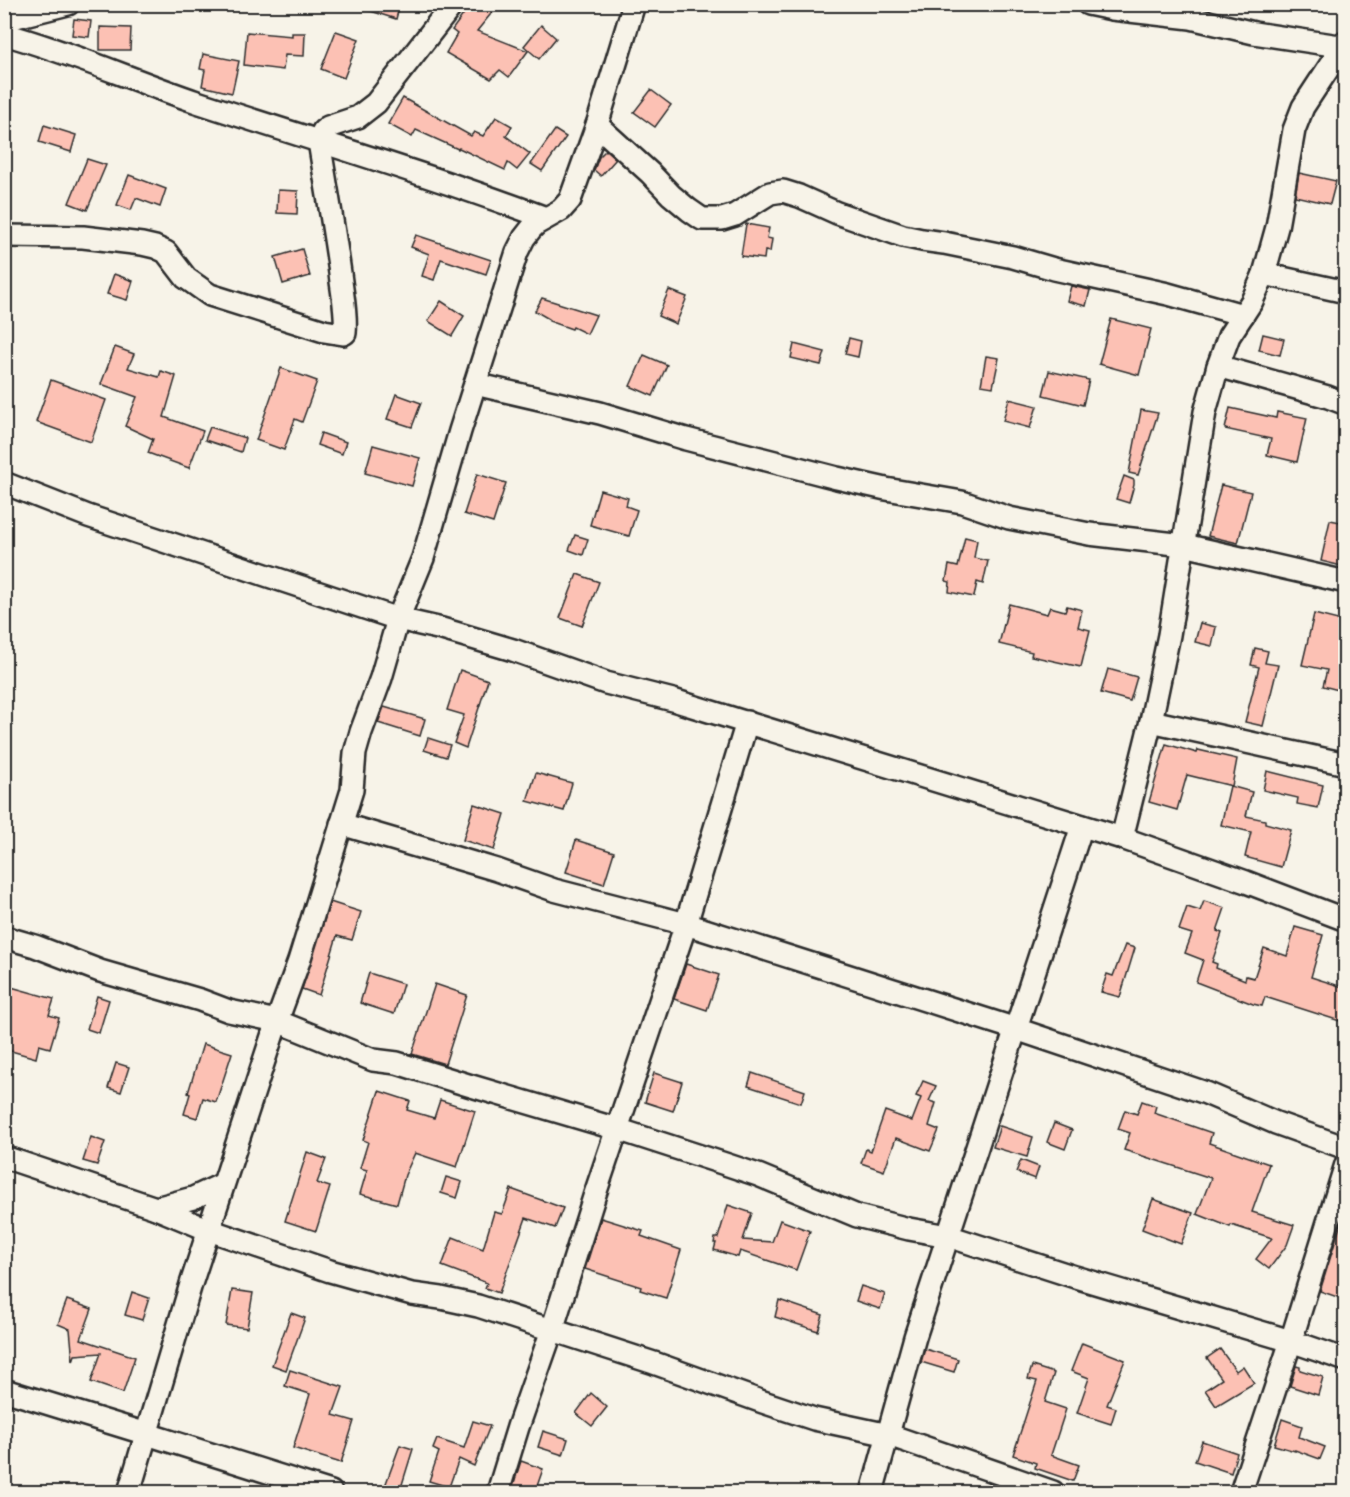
<svg xmlns="http://www.w3.org/2000/svg" width="1350" height="1497" font-family="'Balsamiq Sans',sans-serif">
	<rect width="100%" height="100%" fill="#f7f3e8"/>
	<filter id="ink" filterUnits="userSpaceOnUse"><feTurbulence type="fractalNoise" baseFrequency=".0167" numOctaves="2"/><feDisplacementMap in="SourceGraphic" scale="12" xChannelSelector="R" yChannelSelector="G"/><feConvolveMatrix kernelMatrix="1 2 1 2 8 2 1 2 1" color-interpolation-filters="sRGB"/></filter>
	<g filter="url(#ink)">
		<g fill="#fcc1b4" stroke="#2b2b2b" stroke-width="1.5">
			<path d="M 359,4 L 400,4 L 396,19 L 358,7 Z"/>
			<path d="M 471,4 L 499,4 L 477,31 L 528,51 L 509,77 L 500,70 L 491,79 L 446,53 L 457,34 L 452,30 Z"/>
			<path d="M 74,19 L 91,21 L 89,37 L 72,35 Z"/>
			<path d="M 541,25 L 556,38 L 539,59 L 524,46 Z"/>
			<path d="M 100,27 L 131,28 L 130,50 L 100,50 Z"/>
			<path d="M 336,31 L 359,39 L 344,78 L 321,69 Z"/>
			<path d="M 247,32 L 292,36 L 292,33 L 305,33 L 304,56 L 285,55 L 283,70 L 244,65 Z"/>
			<path d="M 203,54 L 239,61 L 232,93 L 202,86 L 205,70 L 200,69 Z"/>
			<path d="M 651,90 L 671,105 L 655,127 L 634,112 Z"/>
			<path d="M 403,98 L 471,136 L 474,132 L 483,136 L 496,117 L 512,126 L 506,136 L 530,154 L 517,170 L 508,163 L 505,170 L 459,148 L 458,149 L 416,130 L 412,137 L 388,124 Z"/>
			<path d="M 44,125 L 76,135 L 71,152 L 39,142 Z"/>
			<path d="M 555,130 L 566,137 L 542,171 L 531,164 Z"/>
			<path d="M 606,150 L 616,159 L 601,176 L 594,170 L 599,157 Z"/>
			<path d="M 87,159 L 106,165 L 87,210 L 69,203 Z"/>
			<path d="M 1299,173 L 1336,181 L 1330,204 L 1295,196 Z"/>
			<path d="M 129,175 L 166,189 L 160,207 L 136,198 L 131,210 L 117,205 Z"/>
			<path d="M 278,190 L 298,191 L 297,214 L 277,213 Z"/>
			<path d="M 746,224 L 769,228 L 767,238 L 772,239 L 770,252 L 765,251 L 764,259 L 741,256 Z"/>
			<path d="M 416,235 L 491,260 L 486,274 L 441,259 L 434,280 L 422,276 L 429,254 L 411,247 Z"/>
			<path d="M 302,249 L 310,276 L 283,284 L 275,257 Z"/>
			<path d="M 114,274 L 133,281 L 127,300 L 107,294 Z"/>
			<path d="M 1071,286 L 1090,290 L 1086,306 L 1067,301 Z"/>
			<path d="M 669,290 L 687,297 L 676,324 L 658,316 Z"/>
			<path d="M 542,298 L 596,315 L 587,334 L 573,327 L 572,329 L 549,321 L 549,319 L 535,311 Z"/>
			<path d="M 441,301 L 464,316 L 452,336 L 428,321 Z"/>
			<path d="M 1111,319 L 1151,329 L 1139,375 L 1099,364 Z"/>
			<path d="M 1263,334 L 1284,339 L 1280,355 L 1259,350 Z"/>
			<path d="M 849,338 L 861,341 L 858,357 L 845,354 Z"/>
			<path d="M 794,344 L 825,352 L 821,365 L 791,358 Z"/>
			<path d="M 115,347 L 134,354 L 128,368 L 159,377 L 161,371 L 176,376 L 164,417 L 203,431 L 189,468 L 148,453 L 153,439 L 125,426 L 137,397 L 101,384 Z"/>
			<path d="M 644,355 L 667,365 L 653,396 L 630,386 Z"/>
			<path d="M 986,356 L 999,358 L 993,387 L 981,385 Z"/>
			<path d="M 281,368 L 317,381 L 302,422 L 295,419 L 284,450 L 256,440 Z"/>
			<path d="M 1049,371 L 1089,380 L 1083,405 L 1043,395 Z"/>
			<path d="M 51,380 L 106,400 L 91,442 L 36,422 Z"/>
			<path d="M 396,394 L 421,403 L 412,427 L 387,419 Z"/>
			<path d="M 1009,399 L 1037,406 L 1030,428 L 1003,421 Z"/>
			<path d="M 1230,408 L 1276,418 L 1277,412 L 1307,418 L 1297,462 L 1267,455 L 1271,439 L 1225,429 Z"/>
			<path d="M 1141,410 L 1158,413 L 1138,475 L 1129,473 Z"/>
			<path d="M 210,427 L 245,438 L 241,452 L 205,440 Z"/>
			<path d="M 321,433 L 346,442 L 342,454 L 317,445 Z"/>
			<path d="M 373,445 L 420,458 L 412,486 L 365,473 Z"/>
			<path d="M 477,474 L 506,483 L 493,523 L 464,514 Z"/>
			<path d="M 1124,476 L 1134,480 L 1134,485 L 1129,503 L 1116,499 Z"/>
			<path d="M 1221,485 L 1251,492 L 1238,543 L 1208,536 Z"/>
			<path d="M 600,490 L 628,498 L 626,506 L 637,510 L 629,536 L 590,525 Z"/>
			<path d="M 1330,520 L 1346,523 L 1346,567 L 1321,561 Z"/>
			<path d="M 575,535 L 588,539 L 583,555 L 569,550 Z"/>
			<path d="M 965,537 L 977,540 L 974,558 L 988,561 L 983,584 L 977,582 L 974,597 L 949,592 L 950,582 L 946,581 L 949,565 L 958,567 Z"/>
			<path d="M 577,574 L 599,582 L 582,626 L 560,618 Z"/>
			<path d="M 1009,604 L 1047,614 L 1050,607 L 1065,611 L 1067,606 L 1082,610 L 1078,627 L 1090,630 L 1081,667 L 1031,656 L 1032,652 L 999,644 Z"/>
			<path d="M 1314,614 L 1346,622 L 1346,692 L 1323,686 L 1327,670 L 1302,665 Z"/>
			<path d="M 1200,623 L 1216,627 L 1212,646 L 1195,642 Z"/>
			<path d="M 1255,648 L 1268,651 L 1265,663 L 1278,665 L 1263,726 L 1245,722 L 1259,667 L 1251,665 Z"/>
			<path d="M 1108,669 L 1137,677 L 1130,701 L 1101,693 Z"/>
			<path d="M 460,670 L 488,680 L 466,748 L 454,743 L 464,715 L 447,710 Z"/>
			<path d="M 384,707 L 425,719 L 420,736 L 378,723 Z"/>
			<path d="M 428,738 L 450,745 L 446,757 L 424,750 Z"/>
			<path d="M 1166,744 L 1197,753 L 1198,750 L 1237,759 L 1232,786 L 1187,775 L 1177,810 L 1149,802 Z"/>
			<path d="M 1267,771 L 1323,785 L 1318,808 L 1297,804 L 1298,798 L 1263,790 Z"/>
			<path d="M 536,773 L 572,783 L 564,811 L 527,801 Z"/>
			<path d="M 1230,786 L 1252,792 L 1246,816 L 1265,820 L 1265,823 L 1291,830 L 1281,867 L 1245,857 L 1251,832 L 1221,825 Z"/>
			<path d="M 474,804 L 505,814 L 494,850 L 463,840 Z"/>
			<path d="M 576,840 L 614,852 L 604,884 L 566,872 Z"/>
			<path d="M 1204,901 L 1225,908 L 1217,931 L 1222,933 L 1212,962 L 1217,964 L 1216,968 L 1245,980 L 1246,976 L 1254,978 L 1264,948 L 1287,956 L 1295,927 L 1323,935 L 1311,977 L 1346,988 L 1346,1023 L 1265,997 L 1262,1006 L 1253,1004 L 1196,982 L 1203,960 L 1185,953 L 1192,934 L 1179,930 L 1187,907 L 1200,911 Z"/>
			<path d="M 330,902 L 361,912 L 352,940 L 337,936 L 319,995 L 302,989 Z"/>
			<path d="M 1125,945 L 1135,948 L 1120,997 L 1101,992 L 1107,974 L 1113,976 Z"/>
			<path d="M 686,964 L 719,975 L 707,1010 L 674,999 Z"/>
			<path d="M 369,973 L 403,984 L 394,1014 L 360,1003 Z"/>
			<path d="M 435,984 L 467,995 L 445,1064 L 412,1054 Z"/>
			<path d="M 4,985 L 54,999 L 49,1015 L 59,1018 L 50,1048 L 39,1045 L 36,1058 L 4,1049 Z"/>
			<path d="M 97,996 L 109,1000 L 99,1033 L 87,1029 Z"/>
			<path d="M 203,1044 L 232,1053 L 216,1102 L 203,1098 L 197,1118 L 184,1114 L 190,1094 L 188,1093 Z"/>
			<path d="M 116,1063 L 129,1067 L 121,1092 L 108,1088 Z"/>
			<path d="M 654,1073 L 682,1082 L 673,1111 L 645,1102 Z"/>
			<path d="M 752,1073 L 805,1091 L 801,1103 L 748,1086 Z"/>
			<path d="M 923,1081 L 936,1086 L 929,1101 L 936,1103 L 929,1126 L 939,1130 L 930,1151 L 896,1138 L 884,1171 L 861,1163 L 866,1149 L 871,1151 L 885,1111 L 912,1121 L 921,1098 L 916,1096 Z"/>
			<path d="M 379,1091 L 410,1101 L 407,1110 L 434,1118 L 440,1100 L 475,1111 L 457,1167 L 415,1153 L 405,1175 L 397,1204 L 360,1194 L 367,1170 L 360,1168 L 368,1142 L 363,1140 Z"/>
			<path d="M 1142,1101 L 1156,1106 L 1154,1113 L 1212,1133 L 1209,1143 L 1269,1164 L 1252,1212 L 1294,1225 L 1287,1245 L 1269,1269 L 1256,1259 L 1272,1238 L 1231,1225 L 1230,1227 L 1197,1214 L 1211,1178 L 1124,1150 L 1130,1133 L 1118,1129 L 1125,1110 L 1137,1114 Z"/>
			<path d="M 1054,1123 L 1072,1130 L 1065,1149 L 1047,1142 Z"/>
			<path d="M 1000,1126 L 1033,1137 L 1027,1157 L 993,1147 Z"/>
			<path d="M 91,1137 L 105,1142 L 97,1165 L 83,1161 Z"/>
			<path d="M 307,1152 L 326,1159 L 317,1183 L 330,1187 L 316,1231 L 285,1221 Z"/>
			<path d="M 1021,1160 L 1039,1167 L 1035,1179 L 1016,1172 Z"/>
			<path d="M 446,1177 L 462,1182 L 457,1198 L 441,1193 Z"/>
			<path d="M 511,1189 L 563,1208 L 555,1228 L 526,1218 L 499,1293 L 485,1288 L 487,1283 L 442,1266 L 453,1237 L 483,1249 L 494,1212 L 502,1214 Z"/>
			<path d="M 1153,1199 L 1193,1213 L 1181,1244 L 1142,1229 Z"/>
			<path d="M 728,1205 L 752,1213 L 743,1240 L 772,1242 L 780,1220 L 810,1231 L 796,1270 L 740,1251 L 738,1257 L 714,1250 L 716,1243 L 714,1243 L 715,1238 L 718,1238 Z"/>
			<path d="M 601,1218 L 643,1231 L 641,1236 L 681,1250 L 666,1298 L 640,1290 L 641,1287 L 585,1269 Z"/>
			<path d="M 1342,1220 L 1346,1221 L 1346,1300 L 1320,1291 Z"/>
			<path d="M 861,1286 L 885,1294 L 880,1309 L 856,1301 Z"/>
			<path d="M 232,1290 L 253,1293 L 247,1328 L 226,1325 Z"/>
			<path d="M 132,1292 L 149,1298 L 142,1320 L 125,1315 Z"/>
			<path d="M 67,1300 L 92,1309 L 81,1339 L 135,1357 L 123,1393 L 91,1382 L 101,1353 L 75,1355 L 73,1361 L 70,1329 L 58,1324 Z"/>
			<path d="M 779,1300 L 823,1315 L 818,1331 L 775,1317 Z"/>
			<path d="M 291,1313 L 305,1318 L 286,1370 L 272,1365 Z"/>
			<path d="M 1082,1343 L 1125,1360 L 1107,1405 L 1116,1408 L 1111,1424 L 1077,1413 L 1089,1378 L 1071,1371 Z"/>
			<path d="M 925,1349 L 958,1359 L 954,1372 L 921,1362 Z"/>
			<path d="M 1220,1349 L 1236,1371 L 1243,1366 L 1254,1383 L 1216,1406 L 1205,1390 L 1222,1379 L 1207,1358 Z"/>
			<path d="M 1032,1366 L 1054,1373 L 1045,1402 L 1066,1409 L 1051,1455 L 1079,1465 L 1073,1481 L 1035,1468 L 1036,1463 L 1013,1455 L 1037,1381 L 1028,1379 Z"/>
			<path d="M 1296,1366 L 1300,1367 L 1300,1370 L 1323,1377 L 1318,1395 L 1290,1386 Z"/>
			<path d="M 290,1370 L 343,1387 L 333,1415 L 354,1421 L 341,1463 L 293,1448 L 310,1394 L 285,1386 Z"/>
			<path d="M 591,1393 L 607,1407 L 592,1426 L 576,1413 Z"/>
			<path d="M 1282,1419 L 1302,1426 L 1299,1437 L 1325,1447 L 1320,1459 L 1295,1450 L 1295,1451 L 1274,1445 Z"/>
			<path d="M 473,1421 L 490,1426 L 474,1466 L 459,1459 L 449,1487 L 429,1481 L 439,1452 L 433,1449 L 437,1439 L 464,1448 Z"/>
			<path d="M 543,1431 L 568,1439 L 563,1455 L 538,1447 Z"/>
			<path d="M 1202,1441 L 1237,1453 L 1231,1473 L 1195,1461 Z"/>
			<path d="M 400,1445 L 413,1449 L 400,1491 L 385,1486 Z"/>
			<path d="M 521,1461 L 543,1469 L 535,1492 L 511,1492 Z"/>
		</g>
		<g fill="none" stroke-linecap="round" stroke-linejoin="round">
			<g stroke="#2b2b2b" stroke-width="26">
				<g id="minor">
					<path d="M 1088,4 L 1112,9 L 1191,18 L 1254,33 L 1346,47"/>
					<path d="M 4,20 L 68,4"/>
					<path d="M 4,34 C 70,52 132,80 197,102 C 313,140 431,175 546,218"/>
					<path d="M 597,125 L 650,173 L 671,195 L 689,210 L 702,219 L 722,219 L 735,215 L 770,193 L 783,191 L 799,196 L 837,213 L 903,236 L 922,240 L 944,243 L 1013,257 L 1054,269 L 1168,294 L 1243,315"/>
					<path d="M 4,236 L 83,237 L 142,244 L 155,247 L 166,252 L 186,278 L 210,295 L 324,331 L 343,334 L 345,333 C 347,313 342,293 340,273 C 334,229 326,185 319,141 L 323,131 L 328,127 L 358,117 L 376,103 L 453,4"/>
					<path d="M 1264,274 L 1346,292"/>
					<path d="M 1218,366 L 1328,397 L 1346,404"/>
					<path d="M 475,384 L 600,413 L 686,439 L 837,478 L 886,489 L 962,502 L 1009,518 L 1089,534 L 1184,545 L 1346,582"/>
					<path d="M 4,483 L 88,516 L 398,619 L 442,629 L 513,650 L 606,683 L 673,700 L 1122,838 L 1246,882 L 1346,920"/>
					<path d="M 1151,721 L 1346,764"/>
					<path d="M 341,824 L 497,870 L 554,890 L 686,924 L 1016,1029 L 1206,1093 L 1276,1123 L 1346,1148"/>
					<path d="M 1122,838 L 1151,721 L 1169,635 L 1205,412 L 1218,366 L 1229,336 L 1252,301 L 1264,274 L 1277,227 L 1294,130 L 1303,107 L 1343,46 L 1346,41"/>
					<path d="M 4,937 L 35,946 L 100,971 L 200,1000 L 229,1011 L 277,1021 L 373,1060 L 397,1063 L 468,1085 L 617,1129 L 725,1164 L 758,1175 L 857,1216 L 909,1229 L 948,1236 L 1075,1277 L 1291,1341 L 1346,1360"/>
					<path d="M 4,1157 L 156,1208 L 209,1230 L 330,1271 L 412,1294 L 441,1298 L 478,1306 L 654,1363 L 763,1402 L 814,1419 L 889,1435 L 1053,1492"/>
					<path d="M 156,1208 L 193,1198 L 223,1184"/>
					<path d="M 4,1390 L 147,1434 L 331,1492"/>
					<path d="M 129,1492 L 191,1284 L 277,1021 L 299,961 L 352,790 L 355,753 L 361,732 L 381,678 L 398,619 L 423,558 L 460,431 L 517,252 L 524,238 L 531,229 L 536,224 L 561,210 L 570,200 L 597,125 L 634,4"/>
					<path d="M 498,1492 L 518,1427 L 552,1330 L 595,1194 L 686,924 L 747,722"/>
					<path d="M 872,1492 L 915,1337 L 1082,826"/>
					<path d="M 1241,1492 L 1291,1341 L 1346,1164"/>
				</g>
			</g>
			<use href="#minor" stroke="#f7f3e8" stroke-width="21"/>
		</g>
	</g>
	<rect width="1350" height="1497" fill="none" stroke="#f7f3e8" stroke-width="24"/>
	<rect x="12" y="12" width="1326" height="1473" fill="none" stroke="#2b2b2b" stroke-width="2" filter="url(#ink)"/>
</svg>
